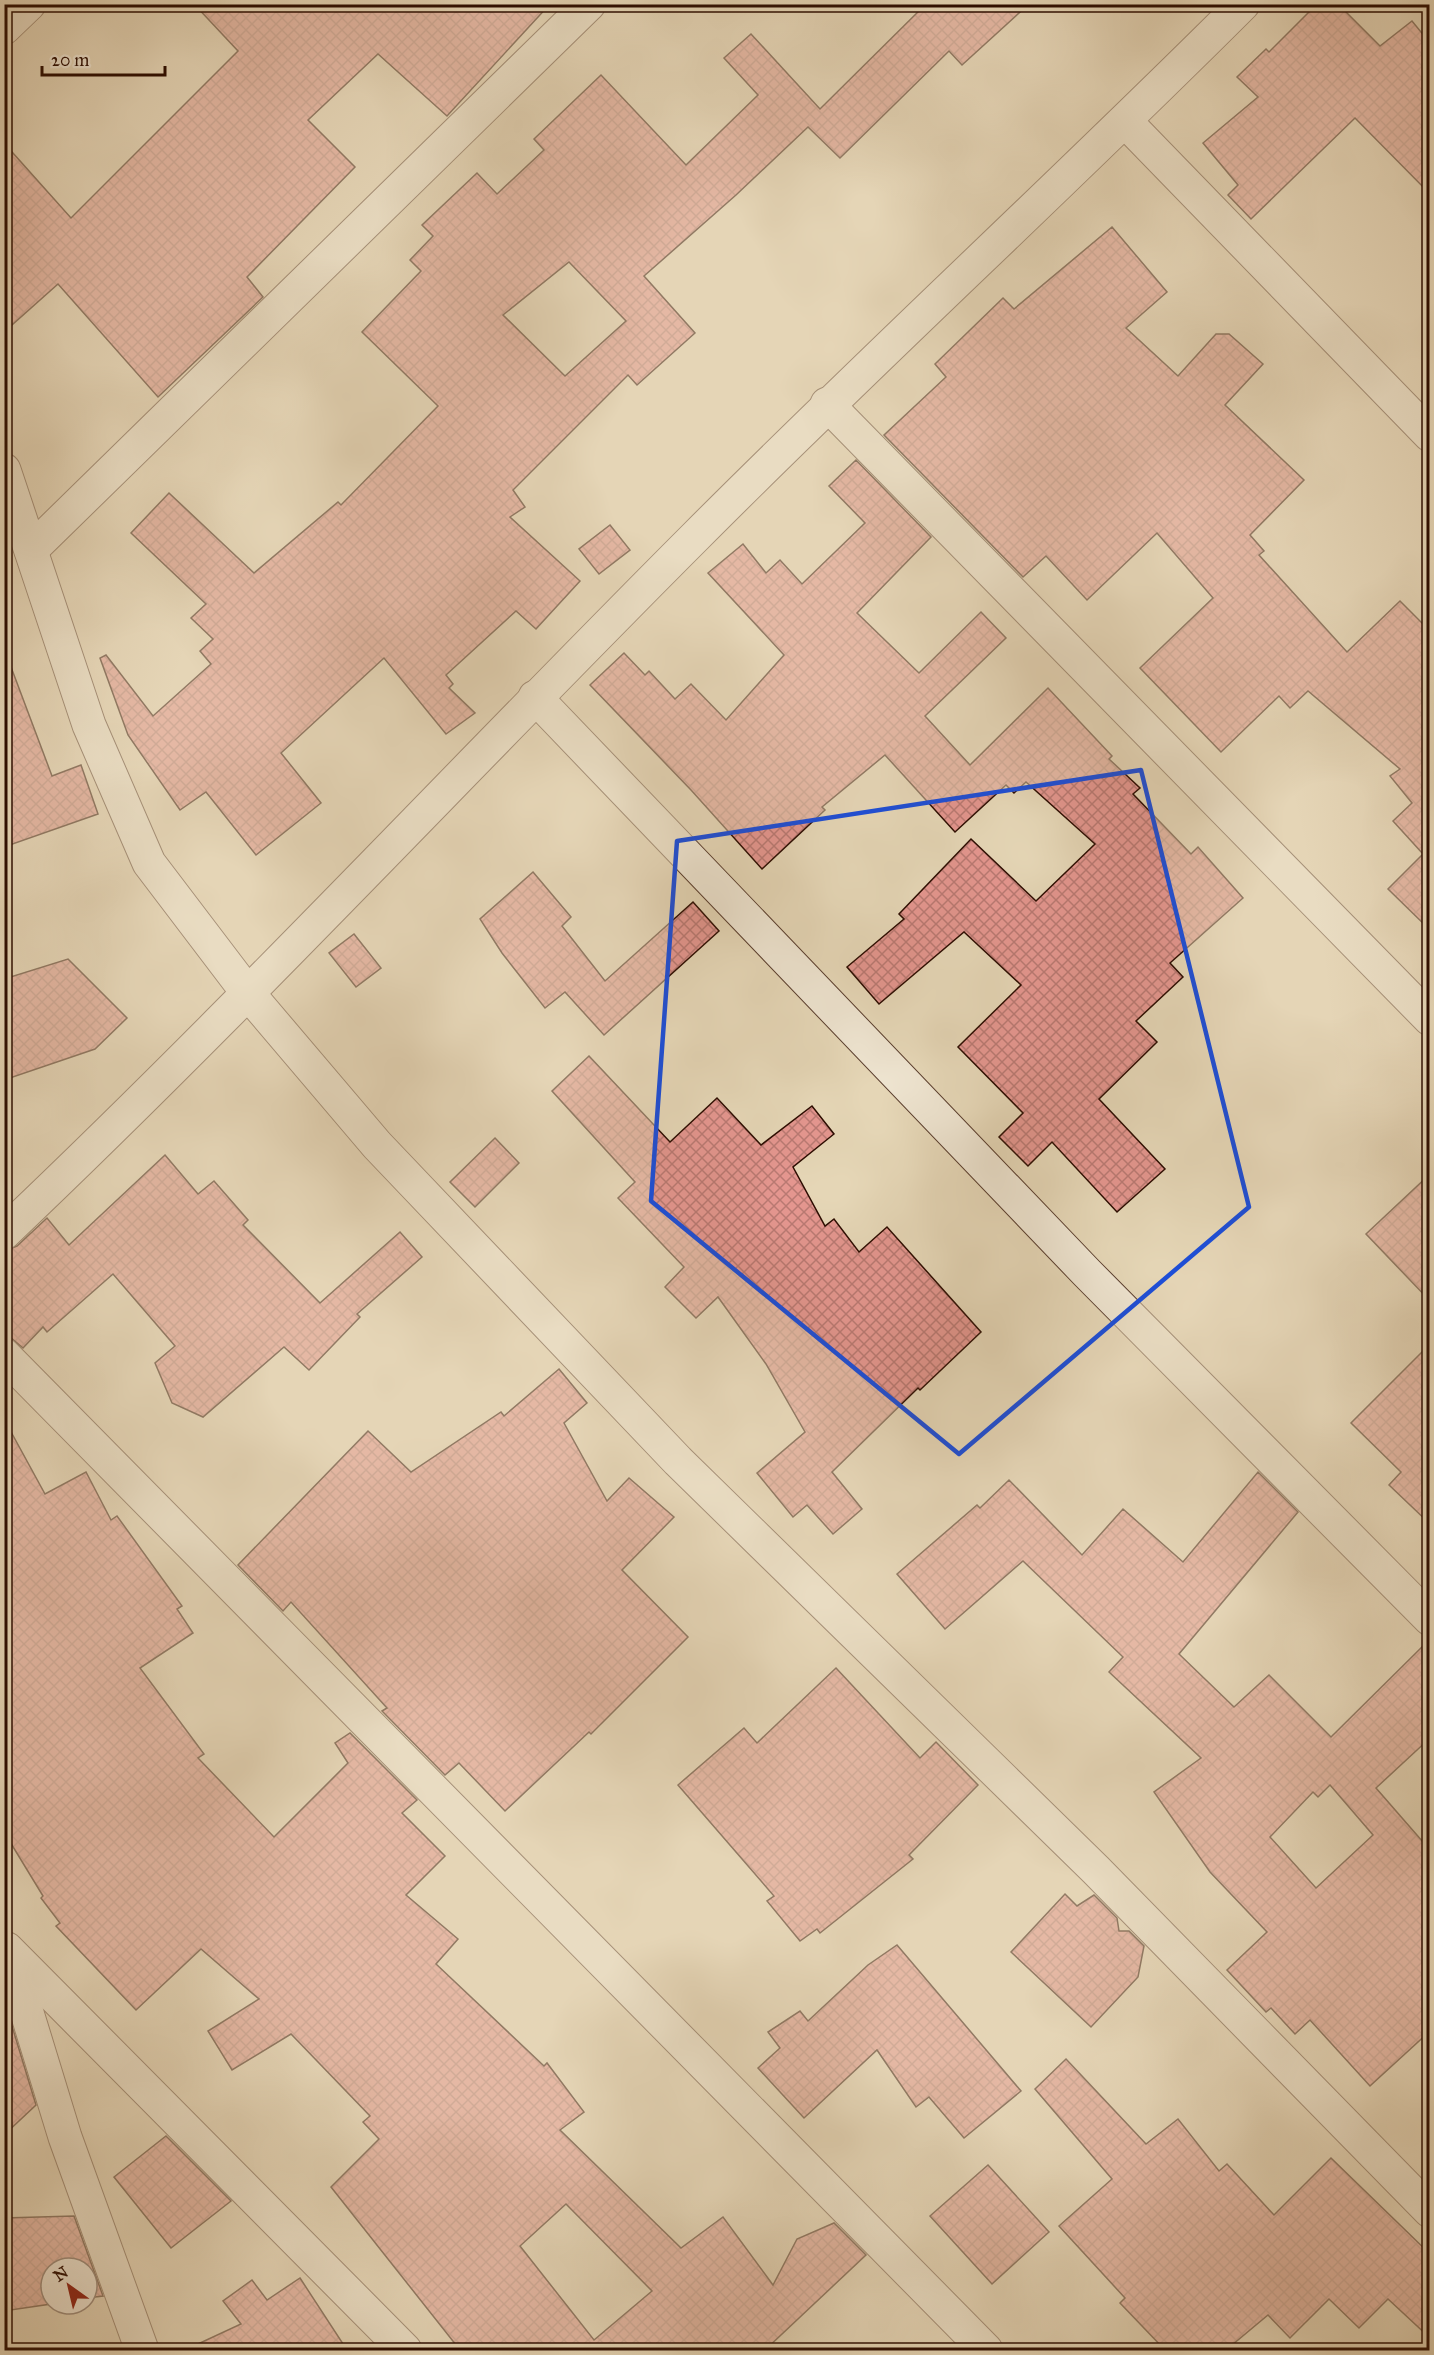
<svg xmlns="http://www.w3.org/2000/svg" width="1434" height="2355" font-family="'IM FELL Great Primer',serif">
	<defs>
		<pattern id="building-cross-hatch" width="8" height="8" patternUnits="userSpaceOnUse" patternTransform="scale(1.5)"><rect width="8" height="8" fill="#e4968f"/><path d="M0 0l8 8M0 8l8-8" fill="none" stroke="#b97972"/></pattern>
	</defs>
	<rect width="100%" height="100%" fill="#e5d6b6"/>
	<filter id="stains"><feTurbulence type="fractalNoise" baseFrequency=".00333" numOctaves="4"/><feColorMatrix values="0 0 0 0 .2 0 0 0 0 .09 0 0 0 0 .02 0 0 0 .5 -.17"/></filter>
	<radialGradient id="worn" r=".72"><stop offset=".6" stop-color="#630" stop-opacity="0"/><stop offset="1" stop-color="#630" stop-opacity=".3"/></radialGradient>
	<g fill="url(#building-cross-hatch)" stroke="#2c0c00" stroke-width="1.5" fill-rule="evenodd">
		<path d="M 194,4 L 550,4 L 447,116 L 378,54 L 308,120 L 355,167 L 247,277 L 263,297 L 158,397 L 58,284 L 4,332 L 4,143 L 71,218 L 238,51 Z"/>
		<path d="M 926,4 L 1029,4 L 962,65 L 949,51 L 840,158 L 808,127 L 736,195 L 644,276 L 695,333 L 637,385 L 628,375 L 513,490 L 525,507 L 510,517 L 580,581 L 536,629 L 516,611 L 446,675 L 453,684 L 449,688 L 475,713 L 446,734 L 384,658 L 281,753 L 321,803 L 256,855 L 206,792 L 180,810 L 128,735 L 100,658 L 106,655 L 153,716 L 211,664 L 200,651 L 213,639 L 191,618 L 206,604 L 131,533 L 169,493 L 254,573 L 338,502 L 341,505 L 438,406 L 362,332 L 421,271 L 410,260 L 433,236 L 422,225 L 477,173 L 497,194 L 544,150 L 534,139 L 601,75 L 686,165 L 758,95 L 724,58 L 751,34 L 820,109 ZM 569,262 L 626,321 L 565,376 L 503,315 Z"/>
		<path d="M 1317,4 L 1338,4 L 1380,46 L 1412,21 L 1430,43 L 1430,194 L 1355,118 L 1251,219 L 1228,195 L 1238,185 L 1203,143 L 1258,97 L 1237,77 L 1266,49 L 1269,52 Z"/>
		<path d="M 1112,227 L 1167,292 L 1126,328 L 1178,376 L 1216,334 L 1229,334 L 1263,364 L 1225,405 L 1304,480 L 1250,535 L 1264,551 L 1259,555 L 1347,652 L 1400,601 L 1430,631 L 1430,930 L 1388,889 L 1423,854 L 1393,821 L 1412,803 L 1390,776 L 1400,769 L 1308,691 L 1290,708 L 1279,696 L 1221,752 L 1140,668 L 1213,598 L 1157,533 L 1087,600 L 1046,556 L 1023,577 L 884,435 L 946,377 L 935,364 L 1003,298 L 1014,309 Z"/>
		<path d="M 856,460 L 931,537 L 857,613 L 919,673 L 981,612 L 1006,638 L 925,716 L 970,765 L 1048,688 L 1112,756 L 1109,759 L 1140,788 L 1133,794 L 1191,854 L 1198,847 L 1243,898 L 1170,963 L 1183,977 L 1136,1021 L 1157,1042 L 1099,1099 L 1165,1169 L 1117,1212 L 1052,1142 L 1028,1166 L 999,1137 L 1023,1113 L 958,1047 L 1021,985 L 964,932 L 879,1004 L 847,967 L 904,919 L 899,914 L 971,839 L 1036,901 L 1095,844 L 1026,782 L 1014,793 L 1006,785 L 955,832 L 885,755 L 822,807 L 825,810 L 762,869 L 691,790 L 590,685 L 624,653 L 645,675 L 649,671 L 675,699 L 691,684 L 726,720 L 784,655 L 708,573 L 743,544 L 766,573 L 780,560 L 802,584 L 865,523 L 829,486 Z"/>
		<path d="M 610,525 L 630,550 L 599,574 L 579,549 Z"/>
		<path d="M 4,659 L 8,659 L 52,776 L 81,765 L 98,814 L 4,847 Z"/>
		<path d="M 533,872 L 571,917 L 562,926 L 605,981 L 693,902 L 719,931 L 604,1035 L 565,992 L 545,1008 L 502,953 L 480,919 Z"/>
		<path d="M 354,934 L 381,968 L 356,987 L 329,953 Z"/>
		<path d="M 68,959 L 127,1018 L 95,1049 L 4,1080 L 4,979 Z"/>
		<path d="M 589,1056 L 670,1142 L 717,1098 L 761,1145 L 812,1106 L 834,1134 L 793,1167 L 825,1226 L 834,1219 L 859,1252 L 887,1227 L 981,1332 L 920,1390 L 918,1388 L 832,1472 L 862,1509 L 833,1534 L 807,1505 L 793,1517 L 757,1473 L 805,1432 L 766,1364 L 718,1297 L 696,1318 L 665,1287 L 684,1267 L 618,1198 L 635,1182 L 552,1091 Z"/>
		<path d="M 495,1138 L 519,1163 L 475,1207 L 450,1182 Z"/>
		<path d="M 165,1155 L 198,1194 L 214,1181 L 248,1220 L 243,1225 L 320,1303 L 400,1232 L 422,1257 L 357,1314 L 360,1317 L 309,1370 L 284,1347 L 203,1417 L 172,1403 L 155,1363 L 175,1346 L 113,1274 L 47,1332 L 43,1327 L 23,1348 L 10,1337 L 4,1337 L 4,1251 L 17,1246 L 47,1218 L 69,1245 Z"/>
		<path d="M 1430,1174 L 1430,1301 L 1366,1234 Z"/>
		<path d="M 1430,1344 L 1430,1524 L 1389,1485 L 1401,1472 L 1351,1423 Z"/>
		<path d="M 559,1369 L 587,1403 L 564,1423 L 607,1501 L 629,1478 L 674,1517 L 622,1570 L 688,1637 L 591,1734 L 589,1732 L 505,1811 L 459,1763 L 445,1775 L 382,1711 L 387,1708 L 291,1602 L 283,1611 L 238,1565 L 368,1431 L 411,1472 L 501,1412 L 504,1416 Z"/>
		<path d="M 4,1419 L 45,1494 L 86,1472 L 111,1520 L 117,1516 L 182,1606 L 177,1609 L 193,1633 L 140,1668 L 204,1754 L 198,1758 L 274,1837 L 348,1763 L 335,1743 L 350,1733 L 417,1800 L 402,1813 L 445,1856 L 406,1895 L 458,1939 L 436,1964 L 544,2066 L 547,2063 L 584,2112 L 560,2130 L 681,2248 L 723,2217 L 773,2285 L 797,2239 L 834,2223 L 866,2255 L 765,2350 L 460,2350 L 331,2187 L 379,2139 L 363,2122 L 370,2116 L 291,2034 L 232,2070 L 208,2031 L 259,1999 L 201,1949 L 136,2010 L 56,1926 L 60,1923 L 41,1898 L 43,1896 L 4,1832 ZM 566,2204 L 652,2291 L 594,2340 L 520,2246 Z"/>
		<path d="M 1258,1472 L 1298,1512 L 1179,1654 L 1234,1707 L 1269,1675 L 1331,1737 L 1430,1639 L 1430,1738 L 1376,1788 L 1430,1850 L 1430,2031 L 1370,2086 L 1310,2020 L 1295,2034 L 1271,2008 L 1266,2012 L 1227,1970 L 1267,1932 L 1210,1872 L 1154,1792 L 1201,1758 L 1109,1672 L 1123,1657 L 1023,1561 L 945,1629 L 897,1574 L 977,1505 L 980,1508 L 1009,1480 L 1082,1555 L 1123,1509 L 1183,1562 ZM 1330,1785 L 1373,1835 L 1316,1888 L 1270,1837 L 1313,1792 L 1318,1797 Z"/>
		<path d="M 836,1668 L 920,1758 L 936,1742 L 978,1785 L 909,1855 L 913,1859 L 820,1933 L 817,1929 L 800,1941 L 767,1901 L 774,1896 L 678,1785 L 744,1728 L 757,1743 Z"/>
		<path d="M 1065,1894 L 1077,1906 L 1094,1895 L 1117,1918 L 1119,1931 L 1129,1931 L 1144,1946 L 1138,1977 L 1091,2027 L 1011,1952 Z"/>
		<path d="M 897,1945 L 1021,2091 L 964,2138 L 929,2097 L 916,2107 L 877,2050 L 804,2118 L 758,2068 L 780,2048 L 768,2032 L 800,2011 L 808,2021 L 868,1965 Z"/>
		<path d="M 8,2013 L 36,2105 L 4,2135 L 4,2014 Z"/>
		<path d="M 1066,2059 L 1146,2144 L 1178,2119 L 1219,2171 L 1227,2164 L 1274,2215 L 1331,2158 L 1430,2254 L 1430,2338 L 1388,2299 L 1359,2328 L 1329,2299 L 1290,2338 L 1268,2315 L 1226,2350 L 1165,2350 L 1120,2303 L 1125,2298 L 1059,2226 L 1112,2179 L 1035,2089 Z"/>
		<path d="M 166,2136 L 231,2201 L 171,2248 L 114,2177 Z"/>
		<path d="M 988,2165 L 1049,2232 L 992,2284 L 930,2216 Z"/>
		<path d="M 74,2216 L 103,2296 L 87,2298 L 87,2268 L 51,2268 L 51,2304 L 4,2311 L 4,2218 Z"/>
		<path d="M 300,2278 L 347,2350 L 185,2350 L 241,2324 L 223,2301 L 252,2280 L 267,2300 Z"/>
	</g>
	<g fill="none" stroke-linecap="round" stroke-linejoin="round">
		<g stroke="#5a3e2e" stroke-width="35">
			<g id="minor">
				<path d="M 4,28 L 29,4"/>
				<path d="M 1126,122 L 1430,435"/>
				<path d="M 827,404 L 1430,1019"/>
				<path d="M 4,470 L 89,725 L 149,863 L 247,992 L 377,1145 L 678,1461 L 1096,1870 L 1430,2211"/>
				<path d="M 31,550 L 589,4"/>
				<path d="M 535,697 L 1087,1273 L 1430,1619"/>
				<path d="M 4,1355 L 986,2350"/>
				<path d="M 7,1949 L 405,2350"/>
				<path d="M 9,1954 L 65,2137 L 142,2350"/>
			</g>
		</g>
		<g stroke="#5a3e2e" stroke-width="35">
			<path id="tertiary" d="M 4,1233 C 241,1008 465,767 696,536 C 875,356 1063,184 1243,4"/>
		</g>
		<use href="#minor" stroke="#eee4d0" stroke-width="33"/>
		<use href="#tertiary" stroke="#eee4d0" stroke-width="33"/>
	</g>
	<path d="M0 0H1434V2355H0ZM 1141,770 L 1249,1207 L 959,1454 L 651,1201 L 677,841 Z" fill="#e5d6b6" fill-opacity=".55" fill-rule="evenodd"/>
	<path fill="none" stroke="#1d4ed8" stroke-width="4.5" stroke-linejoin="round" d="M 1141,770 L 1249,1207 L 959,1454 L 651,1201 L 677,841 Z"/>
	<rect width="1434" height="2355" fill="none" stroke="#e5d6b6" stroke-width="24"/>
	<rect x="6" y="6" width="1422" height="2343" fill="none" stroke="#2c0c00" stroke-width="3"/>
	<rect x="12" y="12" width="1410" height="2331" fill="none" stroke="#2c0c00" stroke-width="1.5"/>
	<g transform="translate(69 2286) rotate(326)"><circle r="28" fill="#eee4d0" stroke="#a08e7d" stroke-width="1.5"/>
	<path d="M0-4.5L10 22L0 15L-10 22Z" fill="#8f2418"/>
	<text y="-9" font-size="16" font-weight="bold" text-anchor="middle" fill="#2c0c00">N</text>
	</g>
	<path d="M42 66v9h123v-9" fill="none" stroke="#2c0c00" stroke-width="3"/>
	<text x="51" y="66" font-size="18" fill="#2c0c00" stroke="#eee4d0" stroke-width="4.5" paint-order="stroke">20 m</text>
	<rect width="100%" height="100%" filter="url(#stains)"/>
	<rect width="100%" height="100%" fill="url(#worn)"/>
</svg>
